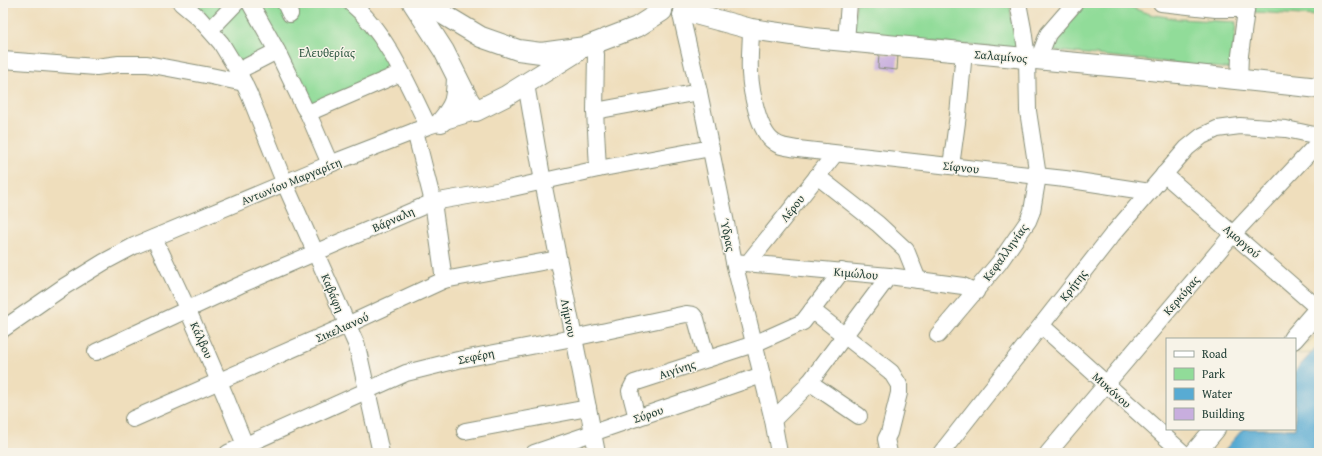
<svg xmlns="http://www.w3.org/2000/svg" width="1322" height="456" font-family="'Gentium Book Plus',serif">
	<rect width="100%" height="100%" fill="#f7f3e8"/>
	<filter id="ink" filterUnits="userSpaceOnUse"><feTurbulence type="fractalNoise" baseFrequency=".025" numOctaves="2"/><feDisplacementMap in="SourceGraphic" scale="8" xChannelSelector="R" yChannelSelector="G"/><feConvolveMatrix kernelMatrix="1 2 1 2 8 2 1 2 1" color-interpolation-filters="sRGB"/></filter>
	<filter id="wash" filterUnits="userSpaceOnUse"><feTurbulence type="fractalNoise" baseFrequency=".012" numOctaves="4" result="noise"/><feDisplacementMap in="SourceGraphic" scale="16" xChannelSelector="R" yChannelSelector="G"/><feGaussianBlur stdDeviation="0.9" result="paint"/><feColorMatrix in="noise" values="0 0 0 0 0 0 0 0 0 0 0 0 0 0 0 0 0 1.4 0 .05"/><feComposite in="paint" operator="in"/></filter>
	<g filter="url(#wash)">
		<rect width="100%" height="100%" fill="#efdebc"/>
		<g fill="#91dc99" stroke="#588c66">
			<path d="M 181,3 L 351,3 L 401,73 L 308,113 L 275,58 L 240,76 Z"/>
			<path d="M 856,3 L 1010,3 L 1012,26 L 1018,50 L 853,34 Z"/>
			<path d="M 1087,3 L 1125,3 L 1135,9 L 1149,14 L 1179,19 L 1236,22 L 1232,69 L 1048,50 L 1061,31 Z"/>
			<path d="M 1255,3 L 1319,3 L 1318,16 L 1254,12 Z"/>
		</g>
		<path fill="#eeda9e" stroke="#868c69" d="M 1319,331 L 1319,347 L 1313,353 L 1297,354 Z"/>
		<path fill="#58abd3" stroke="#3c7484" d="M 1319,345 L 1319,453 L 1222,453 L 1243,429 L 1295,429 L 1295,371 Z"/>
		<g id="blocks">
			<path fill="#c8aede" d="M 879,54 L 898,55 L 897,70 L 878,68 Z"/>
		</g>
	</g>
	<g filter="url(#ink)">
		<use href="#blocks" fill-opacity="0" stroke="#878e78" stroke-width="1"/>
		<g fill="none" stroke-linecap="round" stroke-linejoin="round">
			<g stroke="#878e78" stroke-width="18">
				<g id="minor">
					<path d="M 181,3 L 199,18 L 221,43 L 238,71 L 249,94 L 285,184 L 357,346 L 381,453"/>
					<path d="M 250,3 L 277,51 L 304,107 L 308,113"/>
					<path d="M 285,3 L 290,14"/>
					<path d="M 351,3 C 386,32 408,85 428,126"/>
					<path d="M 1161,3 L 1216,9 L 1246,9"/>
					<path d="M 681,15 L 699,92 L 734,262 L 773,420 L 779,453"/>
					<path d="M 751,29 C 751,43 749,58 750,73 C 751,91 758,131 774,142 C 780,147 790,148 798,149 L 1065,179 L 1150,192"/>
					<path d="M 210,30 L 236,3"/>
					<path d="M 846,41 L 849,3"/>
					<path d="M 596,54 L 595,111 L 598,169"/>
					<path d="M 3,60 L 96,67 L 119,64 L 147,64 L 211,76 L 244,83"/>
					<path d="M 1038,60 L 1048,34 L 1075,3"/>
					<path d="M 238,71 L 277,51"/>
					<path d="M 1239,80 L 1240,55 L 1247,3"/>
					<path d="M 526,84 L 543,182 L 597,453"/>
					<path d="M 595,111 L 699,92"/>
					<path d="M 415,131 L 433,202 L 444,280"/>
					<path d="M 330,164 L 308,113 L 401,73"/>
					<path d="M 951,166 L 958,115 L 964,52"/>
					<path d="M 1164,174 L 1319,309"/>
					<path d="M 817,176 L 878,224 L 906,250 L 918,280"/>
					<path d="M 154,238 C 187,306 217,374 245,445"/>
					<path d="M 734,262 L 889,276 L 963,286 L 976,292"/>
					<path d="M 748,263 L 835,154"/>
					<path d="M 812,310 L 891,372 L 899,385 L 899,393 L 889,433 L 886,439 L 889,453"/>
					<path d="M 1042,326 L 1183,453"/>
					<path d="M 3,329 L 65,286 L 104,262 L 134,246 L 330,164 L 428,126 L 468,114 L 476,111"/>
					<path d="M 938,335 L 999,263 L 1028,221 L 1032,211 L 1038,176 L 1028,111 L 1027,58 L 1023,29 L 1018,3"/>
					<path d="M 96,352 L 240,285 L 433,202 L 508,189 L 598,169 L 711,148"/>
					<path d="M 809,382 L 859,416"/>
					<path d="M 637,418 L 630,391 L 634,383 L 754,344 L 803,322 L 842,271"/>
					<path d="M 133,419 L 347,325 L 444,280 L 558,259"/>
					<path d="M 773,420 L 806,387 L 889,276"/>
					<path d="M 465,431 L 588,408"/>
					<path d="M 228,453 L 406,373 L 458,360 L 573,338 L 686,314 L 693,315 L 696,319 L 707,359"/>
					<path d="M 534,453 L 762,375"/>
					<path d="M 941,453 L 1112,235 L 1187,148 L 1202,136 L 1217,129 L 1240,126 L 1286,129 L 1319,136"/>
					<path d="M 1048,453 L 1233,234 L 1319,142"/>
				</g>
			</g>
			<g stroke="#878e78" stroke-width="22">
				<g id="major">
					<path d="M 413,3 L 444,51 L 468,99 L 476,111 L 506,96 L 575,53"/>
					<path d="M 428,3 L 441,13 L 481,37 L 518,50 L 541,53 L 585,47 L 637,27 L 662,11"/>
					<path d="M 684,11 L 751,29 L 813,38 L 1131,68 L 1319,88"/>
					<path d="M 441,122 C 456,104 456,100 457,78"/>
					<path d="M 1293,339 L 1319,309"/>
					<path d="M 1195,453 L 1215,429"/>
				</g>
			</g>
			<use href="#minor" stroke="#fff" stroke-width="16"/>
			<use href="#major" stroke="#fff" stroke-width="20"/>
		</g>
	</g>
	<g text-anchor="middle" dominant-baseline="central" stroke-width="3" stroke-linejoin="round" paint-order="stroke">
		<g font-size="12" fill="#365d48" stroke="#f7f3e8">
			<text x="327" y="52">Ελευθερίας</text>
		</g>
		<g font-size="12" fill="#1f3d34" stroke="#f7f3e8">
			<text transform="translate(1001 56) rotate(5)">Σαλαμίνος</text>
			<text transform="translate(961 167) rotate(6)">Σίφνου</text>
			<text transform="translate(291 181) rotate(-22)">Αντωνίου Μαργαρίτη</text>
			<text transform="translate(792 208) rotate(-51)">Λέρου</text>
			<text transform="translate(393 219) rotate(-24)">Βάρναλη</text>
			<text transform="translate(728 235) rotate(78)">Ύδρας</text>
			<text transform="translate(1242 241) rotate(41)">Αμοργού</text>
			<text transform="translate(1005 252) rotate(-54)">Κεφαλληνίας</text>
			<text transform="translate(856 273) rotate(5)">Κιμώλου</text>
			<text transform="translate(1073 285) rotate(-52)">Κρήτης</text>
			<text transform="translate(333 293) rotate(67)">Καβάφη</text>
			<text transform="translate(1181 295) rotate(-49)">Κερκύρας</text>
			<text transform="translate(569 318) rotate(79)">Λήμνου</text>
			<text transform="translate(342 327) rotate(-24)">Σικελιανού</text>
			<text transform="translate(202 340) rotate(66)">Κάλβου</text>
			<text transform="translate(476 356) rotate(-12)">Σεφέρη</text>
			<text transform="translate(677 369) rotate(-18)">Αιγίνης</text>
			<text transform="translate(1112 390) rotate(42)">Μυκόνου</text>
			<text transform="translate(648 414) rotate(-19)">Σύρου</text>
		</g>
	</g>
	<rect width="1322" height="456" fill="none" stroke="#f7f3e8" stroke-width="16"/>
	<rect x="1166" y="338" width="130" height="92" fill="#f7f3e8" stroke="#a1aaa0"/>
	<rect x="1174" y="351" width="20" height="6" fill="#ffffff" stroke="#a1aaa0"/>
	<text x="1202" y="358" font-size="12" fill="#1f3d34">Road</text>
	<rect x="1174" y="368" width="20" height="12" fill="#91dc99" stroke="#a1aaa0"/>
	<text x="1202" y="378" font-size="12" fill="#1f3d34">Park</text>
	<rect x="1174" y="388" width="20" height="12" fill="#58abd3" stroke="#a1aaa0"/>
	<text x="1202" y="398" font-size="12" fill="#1f3d34">Water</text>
	<rect x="1174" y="408" width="20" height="12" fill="#c8aede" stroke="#a1aaa0"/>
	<text x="1202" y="418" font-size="12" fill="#1f3d34">Building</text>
</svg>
